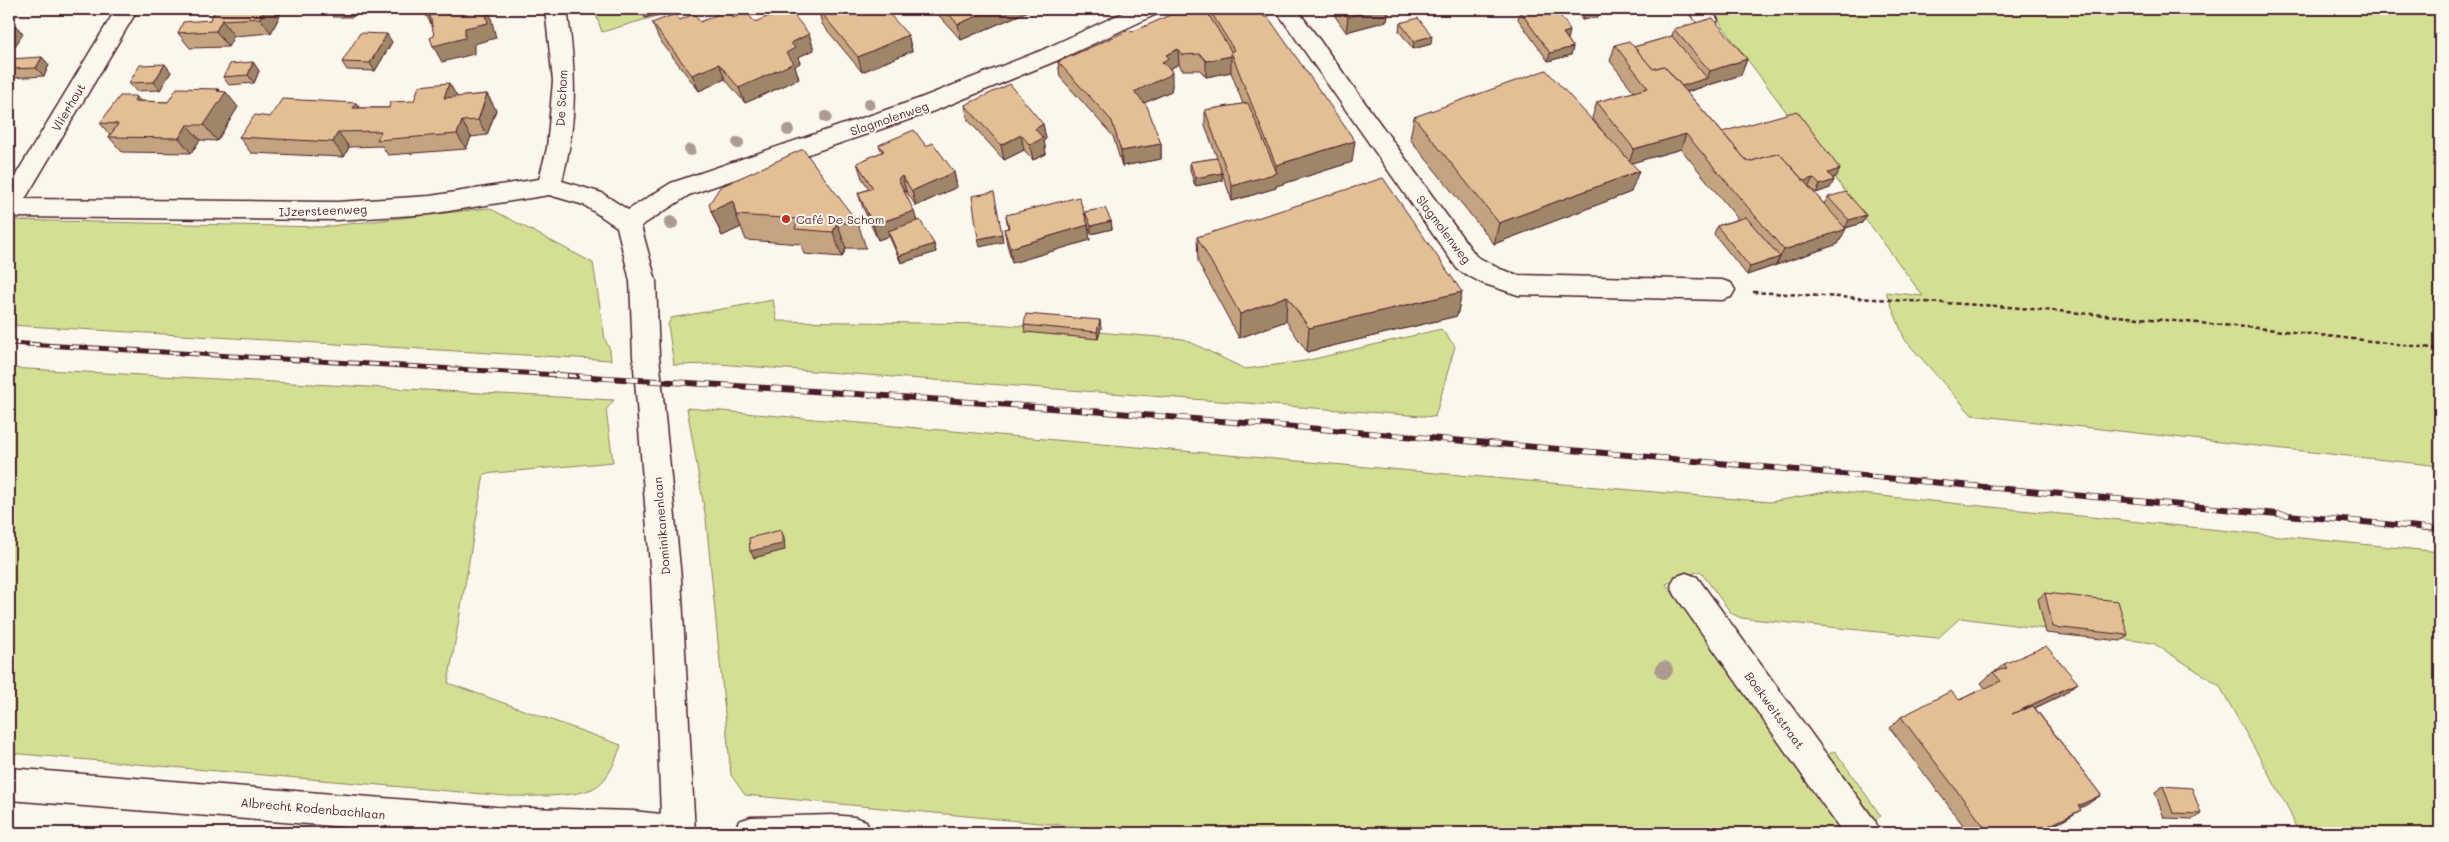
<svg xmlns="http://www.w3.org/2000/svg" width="2449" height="842" font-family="Mali,sans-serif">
	<rect width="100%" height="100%" fill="#fbf7ec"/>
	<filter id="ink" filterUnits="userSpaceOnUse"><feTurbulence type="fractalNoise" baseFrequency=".02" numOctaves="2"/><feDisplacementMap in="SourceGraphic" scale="10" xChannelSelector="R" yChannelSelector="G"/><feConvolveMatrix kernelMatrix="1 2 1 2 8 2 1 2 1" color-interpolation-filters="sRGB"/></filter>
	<g filter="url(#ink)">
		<g fill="#d3e093" stroke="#8e805f">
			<path d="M 594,9 L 681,9 L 602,32 Z"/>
			<path d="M 1710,9 L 2440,9 L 2440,466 L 1972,415 L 1905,340 L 1886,292 L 1923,296 Z"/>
			<path d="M 489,208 L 593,263 L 605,339 L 610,350 L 611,360 L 9,325 L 9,220 L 321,227 Z"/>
			<path d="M 773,300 L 777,321 L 995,324 L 1184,339 L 1245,369 L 1305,361 L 1441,329 L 1455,346 L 1435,417 L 718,364 L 674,365 L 668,325 L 671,318 Z"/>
			<path d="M 9,368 L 614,400 L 606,410 L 613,462 L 484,474 L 448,683 L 621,745 C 616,760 608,782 592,789 C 571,798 529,796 507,796 L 9,753 Z"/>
			<path d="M 687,408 L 1770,502 L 1831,491 L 2440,552 L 2440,833 L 2298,833 L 2289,810 L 2219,685 L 2153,643 L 1960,618 L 1938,638 L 1741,618 L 1731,613 L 1700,571 L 1666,584 L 1847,833 L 1145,833 L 745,795 L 731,775 L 706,519 Z"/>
			<path d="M 1835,751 L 1881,816 L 1869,824 L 1821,758 Z"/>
		</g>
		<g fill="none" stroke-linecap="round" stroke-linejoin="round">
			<g stroke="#4a1f2b" stroke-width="3">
				<g id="street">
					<path d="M 116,9 L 138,9 L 25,199 L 337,202 L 430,196 L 539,179 L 547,148 L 553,81 L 545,9 L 567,9 C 576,69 578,121 562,181 L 602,193 L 628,210 L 671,183 L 918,99 L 1040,51 L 1131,9 L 1160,9 L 1157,14 L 1056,61 L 934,111 L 689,195 L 641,226 L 656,281 L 659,356 L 681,578 L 695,833 L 421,833 L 9,800 L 9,768 L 496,807 L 633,811 L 661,814 L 651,578 L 633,356 L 630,281 L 617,227 L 584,205 L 549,195 L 430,214 L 337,220 L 9,217 L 9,186 Z"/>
					<path d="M 1275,9 L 1297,9 L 1476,256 L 1500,269 L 1518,275 L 1722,280 L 1731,283 L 1735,290 L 1731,297 L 1722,300 L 1518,295 L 1482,283 L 1458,270 Z"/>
					<path d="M 1687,9 L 1710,9 L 1718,20 L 1715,25 C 1700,29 1695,21 1687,9 Z"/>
					<path d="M 1686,573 L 1697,577 L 1875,821 L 1880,833 L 1843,833 L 1675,595 L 1671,586 L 1675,577 Z"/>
					<path d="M 832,815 L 854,817 L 866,821 L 871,833 L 734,833 L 739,821 L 751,817 Z"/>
				</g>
			</g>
			<path stroke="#4a1f2b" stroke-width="2.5" stroke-dasharray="4.5 3" stroke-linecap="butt" d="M 1753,292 L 1997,306 L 2258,328 L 2440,349"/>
			<use href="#street" fill="#fbf7ec" fill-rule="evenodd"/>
			<g stroke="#4a1f2b" stroke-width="5">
				<path id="rail-far1" d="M 9,343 L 576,376"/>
			</g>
			<g stroke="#4a1f2b" stroke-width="6">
				<path id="rail" d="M 555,375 C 1184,411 1812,471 2440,529"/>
			</g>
			<use href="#rail-far1" stroke="#fbf7ec" stroke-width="3" stroke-dasharray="10" stroke-linecap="butt"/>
			<use href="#rail" stroke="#fbf7ec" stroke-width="4.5" stroke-dasharray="12" stroke-linecap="butt"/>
		</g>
		<g fill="#ac9b90">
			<circle cx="869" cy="104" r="6"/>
			<circle cx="826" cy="117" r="6"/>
			<circle cx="788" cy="130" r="6"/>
			<circle cx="738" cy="143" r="6"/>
			<circle cx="690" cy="150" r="6"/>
			<circle cx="671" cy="223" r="7"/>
			<circle cx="1664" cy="670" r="9"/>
		</g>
		<g fill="#c4a480" stroke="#4a1f2b">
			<path d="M 216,9 L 283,9 L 271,33 L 234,36 L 228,47 L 190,48 L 178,33 L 210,20 Z"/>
			<path d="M 328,9 L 357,9 L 353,17 L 333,17 Z"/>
			<path d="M 818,9 L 908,35 L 912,51 L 862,72 L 822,24 Z"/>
			<path d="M 933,9 L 1033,9 L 961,40 Z"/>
			<path d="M 1193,9 L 1259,9 L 1352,162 L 1276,186 L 1276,188 L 1232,201 L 1221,170 L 1222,181 L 1195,186 L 1190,170 L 1190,162 L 1217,158 L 1205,125 L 1205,110 L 1243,104 L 1231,72 L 1206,77 L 1200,70 L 1182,70 L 1179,64 L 1170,69 L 1172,86 L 1171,91 L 1144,103 L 1161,144 L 1161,159 L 1122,166 L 1113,136 L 1060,77 L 1058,62 Z"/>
			<path d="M 1330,9 L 1389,9 L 1387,21 L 1346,32 Z"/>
			<path d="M 1575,9 L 1600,9 L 1598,17 L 1582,20 Z"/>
			<path d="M 1520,11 L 1568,40 L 1573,47 L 1571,55 L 1548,61 L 1518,19 Z"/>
			<path d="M 9,18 L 23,34 L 15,46 L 9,46 Z"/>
			<path d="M 680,20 L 700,22 L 755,22 L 809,34 L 814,50 L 798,57 L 800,63 L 795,66 L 799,79 L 745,103 L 725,79 L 699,91 L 659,39 L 652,23 Z"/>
			<path d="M 1400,23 L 1431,44 L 1413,49 L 1399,31 Z"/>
			<path d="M 1674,29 L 1747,59 L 1741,75 L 1687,92 L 1722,132 L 1840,169 L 1836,177 L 1833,178 L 1834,180 L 1830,188 L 1816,193 L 1808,186 L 1824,204 L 1828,197 L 1866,215 L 1862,223 L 1846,228 L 1838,244 L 1747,275 L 1714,234 L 1717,226 L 1738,219 L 1681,149 L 1631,163 L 1631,192 L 1494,244 L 1410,139 L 1414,117 L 1608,138 L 1592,118 L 1597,102 L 1634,92 L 1610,61 L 1615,45 L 1634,47 L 1672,36 Z"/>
			<path d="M 392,42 L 375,71 L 347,70 L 342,62 Z"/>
			<path d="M 42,57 L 49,65 L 44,76 L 9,78 L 9,69 Z"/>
			<path d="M 253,62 L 259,71 L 254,83 L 229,85 L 223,77 Z"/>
			<path d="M 171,72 L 160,90 L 136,91 L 129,83 Z"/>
			<path d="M 218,89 L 238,107 L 217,141 L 200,140 L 191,153 L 122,152 L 109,137 L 110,135 L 100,123 L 140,101 L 168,102 Z"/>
			<path d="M 487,94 L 496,110 L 487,135 L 471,137 L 466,149 L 388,155 L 382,146 L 349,147 L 344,157 L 251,153 L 239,137 L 270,117 L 356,103 L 360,108 L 389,108 L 457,97 Z"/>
			<path d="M 965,105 L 1043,124 L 1046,139 L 1044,140 L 1046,154 L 1033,160 L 1024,150 L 1004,160 L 968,120 Z"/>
			<path d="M 879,145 L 926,146 L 954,172 L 957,187 L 916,206 L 906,191 L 905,192 L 917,221 L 934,244 L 936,252 L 901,263 L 889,236 L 878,240 L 863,208 L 858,193 L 869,189 L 862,178 L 857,163 L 882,152 Z"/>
			<path d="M 711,211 L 858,223 L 866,248 L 846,248 L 842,257 L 804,254 L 801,244 L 746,240 L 741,227 L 722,236 Z"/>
			<path d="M 1085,212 L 1111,221 L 1112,229 L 1091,234 L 1087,222 L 1090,240 L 1012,263 L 1007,244 L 1004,229 L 1008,228 L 1006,215 L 1086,219 Z"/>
			<path d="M 1197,237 L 1462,292 L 1457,316 L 1307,352 L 1286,321 L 1239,338 L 1198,262 Z"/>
			<path d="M 1024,325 L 1101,328 L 1098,339 L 1025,332 Z"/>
			<path d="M 2045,593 L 2128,635 L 2121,641 L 2046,633 L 2038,599 Z"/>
			<path d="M 2004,664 L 2064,694 L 2035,708 L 2101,795 L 2086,805 L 2080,808 L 2066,819 L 2039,833 L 1969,833 L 1890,728 L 1901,717 L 1959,700 L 1985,688 L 1981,683 L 1993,672 L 1996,671 Z"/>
			<path d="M 2163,786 L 2201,814 L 2193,819 L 2164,818 L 2155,792 Z"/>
		</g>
		<g fill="#a08668" stroke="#4a1f2b">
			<path d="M 9,9 L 13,9 L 9,15 Z"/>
			<path d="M 265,9 L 283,9 L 271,33 L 260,18 Z"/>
			<path d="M 348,9 L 357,9 L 353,17 Z"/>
			<path d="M 485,9 L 489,9 L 496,38 L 474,44 L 474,54 L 442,62 L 433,46 L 465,28 Z"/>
			<path d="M 641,9 L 657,9 L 659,14 L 645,18 Z"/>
			<path d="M 994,9 L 1033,9 L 961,40 L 958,24 Z"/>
			<path d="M 1376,9 L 1389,9 L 1387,21 L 1346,32 L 1348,17 Z"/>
			<path d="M 1600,9 L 1598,17 L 1582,20 L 1584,12 Z"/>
			<path d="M 1637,9 L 1645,9 L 1636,11 Z"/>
			<path d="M 426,15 L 430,15 L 435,31 Z"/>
			<path d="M 9,18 L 23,34 L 15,46 L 9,39 Z"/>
			<path d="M 222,20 L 234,36 L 228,47 L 216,31 Z"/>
			<path d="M 1570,31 L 1568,40 L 1563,33 Z"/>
			<path d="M 387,34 L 392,42 L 375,71 L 370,63 Z"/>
			<path d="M 809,34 L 814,50 L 798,57 L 800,63 L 795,66 L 799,79 L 745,103 L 739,88 L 791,43 Z"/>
			<path d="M 908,35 L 912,51 L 862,72 L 858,57 Z"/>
			<path d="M 1432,36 L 1431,44 L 1413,49 L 1414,41 Z"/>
			<path d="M 1573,47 L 1571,55 L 1548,61 L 1550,53 Z"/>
			<path d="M 1178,49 L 1179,64 L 1169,69 L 1162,62 L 1166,55 Z"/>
			<path d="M 1231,56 L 1231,72 L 1206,77 L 1206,61 Z"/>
			<path d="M 42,57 L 49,65 L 44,76 L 36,68 Z"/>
			<path d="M 1747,59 L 1741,75 L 1672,96 L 1675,88 L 1707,78 L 1710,71 Z"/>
			<path d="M 253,62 L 259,71 L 254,83 L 248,75 Z"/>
			<path d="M 165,64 L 171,72 L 160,90 L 154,82 Z"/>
			<path d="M 719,64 L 725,79 L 699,91 L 692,75 Z"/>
			<path d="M 1172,71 L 1172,86 L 1171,91 L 1135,107 L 1134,92 Z"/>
			<path d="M 449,83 L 458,98 L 444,98 Z"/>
			<path d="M 218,89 L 223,96 L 226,92 L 238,107 L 217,141 L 204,125 Z"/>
			<path d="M 487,94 L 496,110 L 487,135 L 478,120 Z"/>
			<path d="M 136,96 L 149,112 L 134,101 Z"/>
			<path d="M 356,103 L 367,118 L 353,108 Z"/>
			<path d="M 462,121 L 471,137 L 466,149 L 457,134 Z"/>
			<path d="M 1043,124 L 1046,139 L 1044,140 L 1046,154 L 1033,160 L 1030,145 L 1035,129 Z"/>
			<path d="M 187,125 L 200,140 L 191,153 L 179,138 Z"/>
			<path d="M 338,132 L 349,147 L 344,157 L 333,142 Z"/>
			<path d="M 1686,134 L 1681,149 L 1628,164 L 1634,149 Z"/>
			<path d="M 1021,135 L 1024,150 L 1004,160 L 1001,145 Z"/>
			<path d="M 1355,141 L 1352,162 L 1276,186 L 1276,188 L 1232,201 L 1232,186 L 1276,173 L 1276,165 Z"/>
			<path d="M 1161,144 L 1161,159 L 1122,166 L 1121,151 Z"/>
			<path d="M 1840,169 L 1836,177 L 1824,181 L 1828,173 Z"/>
			<path d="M 1639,171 L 1631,192 L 1494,244 L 1499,223 Z"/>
			<path d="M 954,172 L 957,187 L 916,206 L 912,191 Z"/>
			<path d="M 1222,173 L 1222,181 L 1195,186 L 1195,178 Z"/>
			<path d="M 902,176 L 906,191 L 902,194 L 898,179 Z"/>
			<path d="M 1813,178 L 1809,186 L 1792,191 L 1796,183 Z"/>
			<path d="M 1834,180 L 1830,188 L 1816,193 L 1820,185 Z"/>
			<path d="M 733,201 L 736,215 L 741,227 L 722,236 L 711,211 Z"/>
			<path d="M 914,211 L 918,226 L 888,231 L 889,236 L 878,240 L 873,225 Z"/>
			<path d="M 1866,215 L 1862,223 L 1845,228 L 1849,220 Z"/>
			<path d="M 1111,221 L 1112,229 L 1091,234 L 1091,226 Z"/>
			<path d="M 837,223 L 846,248 L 842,257 L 833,232 Z"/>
			<path d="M 1088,225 L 1090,240 L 1012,263 L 1010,248 Z"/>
			<path d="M 1846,229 L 1838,244 L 1776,265 L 1784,250 Z"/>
			<path d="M 1002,234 L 1003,242 L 980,247 L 978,239 Z"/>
			<path d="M 934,244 L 936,252 L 901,263 L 899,256 Z"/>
			<path d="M 1780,257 L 1776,265 L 1747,275 L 1750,267 Z"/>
			<path d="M 1462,292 L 1457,316 L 1307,352 L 1309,328 Z"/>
			<path d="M 1287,296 L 1286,321 L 1239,338 L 1240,314 Z"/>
			<path d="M 1100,320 L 1101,328 L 1098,339 L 1097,332 Z"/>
			<path d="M 781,530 L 784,537 L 785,550 L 754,558 L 750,551 Z"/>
			<path d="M 2078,683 L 2064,694 L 1999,725 L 2012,714 Z"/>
			<path d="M 2101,795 L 2086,805 L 2064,816 L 2078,806 Z"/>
			<path d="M 2081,810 L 2066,819 L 2039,833 L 2034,833 Z"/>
		</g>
		<g fill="#e4bf95" stroke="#4a1f2b">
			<path d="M 216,9 L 265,9 L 260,18 L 222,20 L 216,31 L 178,33 L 183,22 L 210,20 Z"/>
			<path d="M 425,9 L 485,9 L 488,23 L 465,28 L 465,38 L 433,46 L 430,38 L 434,36 L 430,15 L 426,15 Z"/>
			<path d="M 786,9 L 789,9 L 809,34 L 791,43 L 795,48 L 786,53 L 794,63 L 739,88 L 719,64 L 692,75 L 652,23 L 675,14 L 680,20 L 694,14 L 700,22 L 728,10 L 733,18 L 746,12 L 755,22 Z"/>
			<path d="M 818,9 L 885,9 L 908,35 L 858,57 Z"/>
			<path d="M 944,9 L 994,9 L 958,24 Z"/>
			<path d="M 1193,9 L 1205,9 L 1231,51 L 1231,56 L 1206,61 L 1200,54 L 1182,55 L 1178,49 L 1166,55 L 1169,58 L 1162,62 L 1172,71 L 1170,75 L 1134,92 L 1147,106 L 1161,144 L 1121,151 L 1112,121 L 1058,62 L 1129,30 L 1132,32 L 1170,15 Z"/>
			<path d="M 1209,9 L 1259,9 L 1264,17 L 1268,17 L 1355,141 L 1276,165 L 1231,52 L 1234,50 Z"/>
			<path d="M 1342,9 L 1376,9 L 1348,17 Z"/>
			<path d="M 1529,9 L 1554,9 L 1566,23 L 1570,31 L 1563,33 L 1573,47 L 1550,53 L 1520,11 Z"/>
			<path d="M 1582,9 L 1600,9 L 1584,12 Z"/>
			<path d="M 1418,18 L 1432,36 L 1414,41 L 1400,23 Z"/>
			<path d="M 1713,18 L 1747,59 L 1710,71 L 1674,29 Z"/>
			<path d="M 360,33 L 387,34 L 370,63 L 342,62 Z"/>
			<path d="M 1672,36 L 1707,78 L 1682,86 L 1664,66 L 1653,69 L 1634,47 Z"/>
			<path d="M 1629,41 L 1653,69 L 1664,66 L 1748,162 L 1779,153 L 1846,229 L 1784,250 L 1686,134 L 1634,149 L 1597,102 L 1648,88 L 1615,45 Z"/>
			<path d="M 42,57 L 36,68 L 9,69 L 9,59 Z"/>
			<path d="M 253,62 L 248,75 L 223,77 L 230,64 Z"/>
			<path d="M 165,64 L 154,82 L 129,83 L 140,65 Z"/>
			<path d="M 1546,70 L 1639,171 L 1499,223 L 1414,117 Z"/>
			<path d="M 449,83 L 444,98 L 487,94 L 478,120 L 462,121 L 457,134 L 377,140 L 381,131 L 338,132 L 333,142 L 239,137 L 255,115 L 270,117 L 282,99 L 356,103 L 353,108 L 389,108 L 390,102 L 414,101 L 419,86 Z"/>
			<path d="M 1010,84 L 1043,124 L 1035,129 L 1043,138 L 1030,145 L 1021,135 L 1001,145 L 965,105 Z"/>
			<path d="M 177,88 L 218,89 L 217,91 L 226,92 L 204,125 L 187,125 L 179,138 L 109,137 L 118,124 L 100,123 L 120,96 L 136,96 L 134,101 L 168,102 Z"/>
			<path d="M 1248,103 L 1277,173 L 1232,186 L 1205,110 Z"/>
			<path d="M 1797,111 L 1840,169 L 1828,173 L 1834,180 L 1820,185 L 1813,178 L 1804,181 L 1779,153 L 1748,162 L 1722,132 Z"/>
			<path d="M 914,130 L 926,146 L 933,143 L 954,172 L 912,191 L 902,176 L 898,179 L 914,211 L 873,225 L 858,193 L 873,188 L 857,163 L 884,151 L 879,145 Z"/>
			<path d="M 803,149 L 858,223 L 837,223 L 833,232 L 795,229 L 798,219 L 736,215 L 733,201 L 711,211 L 709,204 L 720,187 Z"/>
			<path d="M 1217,158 L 1222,173 L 1195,178 L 1190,162 Z"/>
			<path d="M 1383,178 L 1462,292 L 1309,328 L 1287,296 L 1240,314 L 1197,237 Z"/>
			<path d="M 994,192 L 1002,234 L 978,239 L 972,196 Z"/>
			<path d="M 1846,192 L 1866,215 L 1849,220 L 1828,197 Z"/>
			<path d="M 1079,197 L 1088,225 L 1010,248 L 1004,229 L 1009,228 L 1006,215 Z"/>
			<path d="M 1105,208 L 1111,221 L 1091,226 L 1085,212 Z"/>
			<path d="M 1746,217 L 1780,257 L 1750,267 L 1717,226 Z"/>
			<path d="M 920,220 L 934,244 L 899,256 L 888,231 Z"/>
			<path d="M 1026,314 L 1100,320 L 1097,332 L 1024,325 Z"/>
			<path d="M 781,530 L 782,544 L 750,551 L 749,538 Z"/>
			<path d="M 2045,593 L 2118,601 L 2128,635 L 2053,627 Z"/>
			<path d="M 2046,646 L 2078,683 L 2012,714 L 2033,706 L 2101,795 L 2078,806 L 2081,810 L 2034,833 L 1989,833 L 1901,717 L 1951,691 L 1959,700 L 2001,681 L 1993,672 L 2007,668 L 2004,664 Z"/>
			<path d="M 2163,786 L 2192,788 L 2201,814 L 2173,813 Z"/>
			<path d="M 2191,829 L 2195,833 L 2182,833 Z"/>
		</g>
	</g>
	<circle fill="#c8321e" stroke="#fbf7ec" stroke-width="2" cx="786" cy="219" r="5"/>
	<g text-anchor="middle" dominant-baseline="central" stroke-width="4" stroke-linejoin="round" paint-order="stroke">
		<g font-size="12" fill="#4a1f2b" stroke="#fbf7ec">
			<text transform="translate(561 98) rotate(-87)">De Schom</text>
			<text transform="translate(68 107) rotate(-59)">Vlierhout</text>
			<text transform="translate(889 118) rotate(-19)">Slagmolenweg</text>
			<text transform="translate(323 210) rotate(-2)">IJzersteenweg</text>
			<text transform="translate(1444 229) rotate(53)">Slagmolenweg</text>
			<text transform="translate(661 526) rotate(-95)">Dominikanenlaan</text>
			<text transform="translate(1775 710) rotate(54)">Boekweitstraat</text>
			<text transform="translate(313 808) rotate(5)">Albrecht Rodenbachlaan</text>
		</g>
		<g font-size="12" fill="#4a1f2b" stroke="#fbf7ec" text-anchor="start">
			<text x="796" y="219">Café De Schom</text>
		</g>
	</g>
	<rect width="2449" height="842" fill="none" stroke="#fbf7ec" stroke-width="30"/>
	<rect x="15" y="15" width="2419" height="812" fill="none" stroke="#4a1f2b" stroke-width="2" filter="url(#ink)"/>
</svg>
